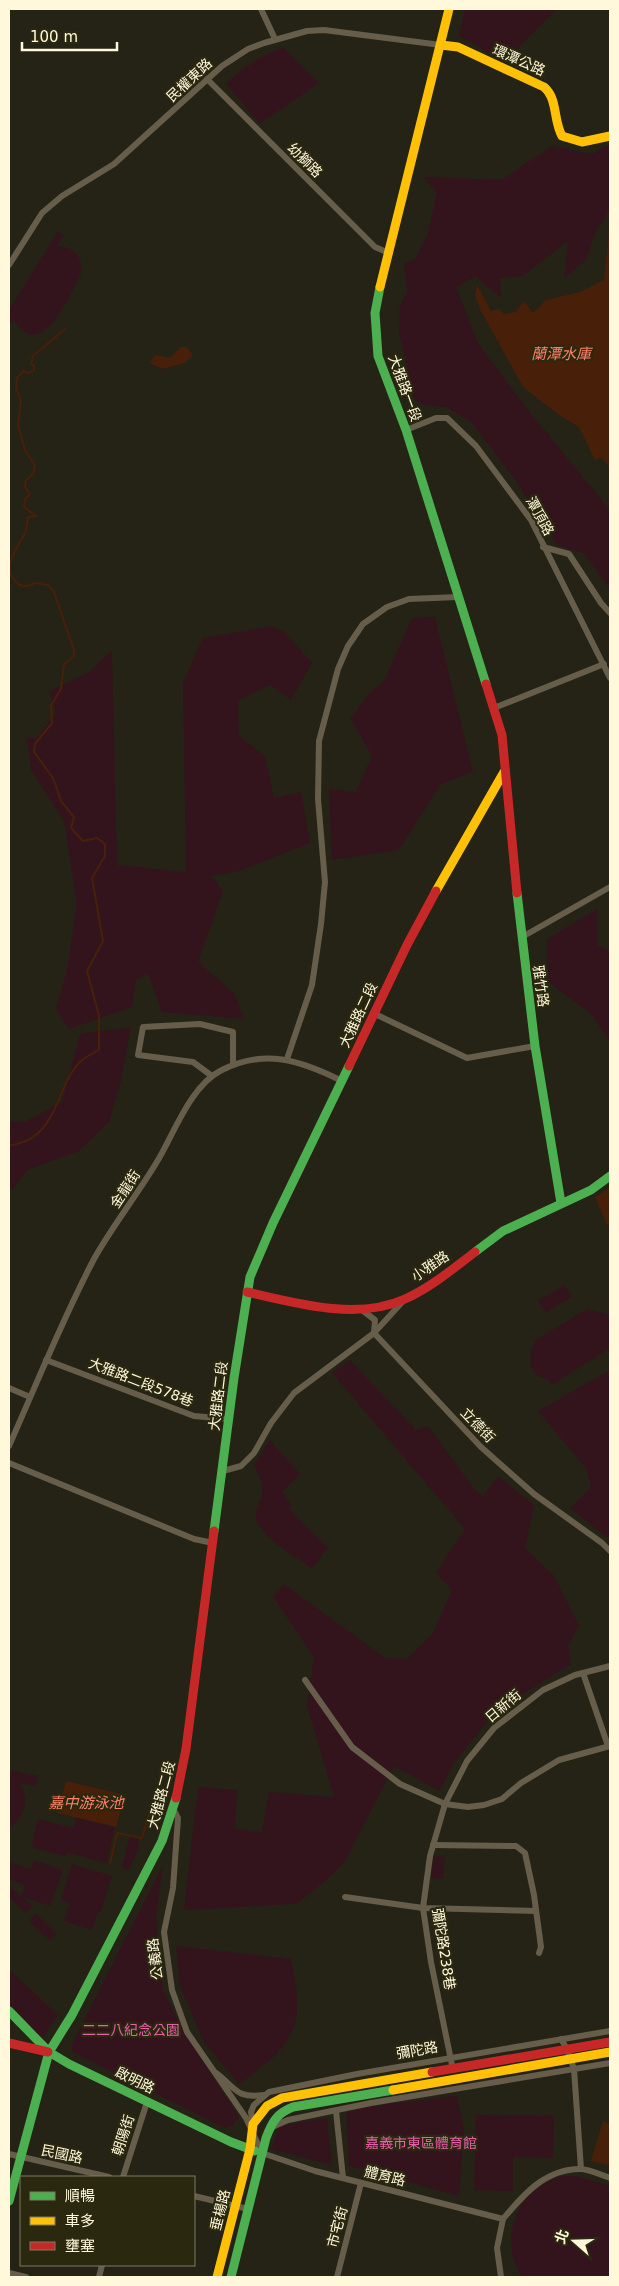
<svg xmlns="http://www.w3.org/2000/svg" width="619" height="2286" font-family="'DejaVu Sans','Noto Sans TC',sans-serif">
	<rect width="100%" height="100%" fill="#252316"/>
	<g fill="#33141d">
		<path d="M 465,9 L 557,9 L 509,57 L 501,60 L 459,36 Z"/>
		<path d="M 284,48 L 319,83 L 260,124 L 225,83 C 243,71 263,51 284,48 Z"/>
		<path d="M 610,144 L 610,210 L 595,233 L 586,260 L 564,278 L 568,241 L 523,276 L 500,278 L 501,297 L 491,290 L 476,276 L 456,287 L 478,343 L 523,404 L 610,510 L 610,589 L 583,553 L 557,545 L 514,478 L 471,422 L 447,407 L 424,405 L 414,399 L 399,332 L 400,306 L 407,292 L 404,263 L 415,259 L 427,236 L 437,192 L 423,177 L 501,180 L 552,146 L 591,154 Z"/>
		<path d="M 58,231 L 64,235 L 57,246 C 75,247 85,258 80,276 C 68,298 41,364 14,320 L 9,325 L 9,310 Z"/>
		<path d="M 435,617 L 473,772 L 441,784 L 399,850 L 332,860 L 329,789 L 356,792 L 372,756 L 350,718 L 371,692 L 384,681 L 412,618 Z"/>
		<path d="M 271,626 L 284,632 L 312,663 L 291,700 L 270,685 L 238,701 L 239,736 L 265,756 L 274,798 L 301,792 L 310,843 L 236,872 L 211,876 L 223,891 L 198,962 L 234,993 L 244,1019 L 162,1012 L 148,973 L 136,981 L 132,1007 L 69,1029 L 56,1009 L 67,970 L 77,903 L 64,821 L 31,770 L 27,738 L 37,738 L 56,713 L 49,691 L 88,673 L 112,650 L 117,865 L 186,872 L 183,683 L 203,638 Z"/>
		<path d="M 597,909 L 597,946 L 610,951 L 610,1042 L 591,1014 L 547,981 L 547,939 Z"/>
		<path d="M 131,1027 L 121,1081 L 109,1122 L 79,1151 L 27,1170 L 13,1189 L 9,1190 L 9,1121 L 25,1122 L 62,1102 L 80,1034 Z"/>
		<path d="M 564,1285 L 572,1296 L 546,1313 L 538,1301 Z"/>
		<path d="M 587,1309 L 607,1314 L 610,1319 L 610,1348 L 552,1385 L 549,1380 L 538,1376 L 530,1366 L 531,1351 L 536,1340 Z"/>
		<path d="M 350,1360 L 416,1430 L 428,1426 L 475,1490 L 483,1496 L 498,1476 L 534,1505 L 525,1548 L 554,1576 L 579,1626 L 568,1645 L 571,1664 L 497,1710 L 453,1764 L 440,1791 L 394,1766 L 344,1863 L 328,1879 L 296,1904 L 184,1910 L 198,1787 L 237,1790 L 235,1829 L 262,1832 L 269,1792 L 334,1797 L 307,1706 L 314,1657 L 273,1597 L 284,1584 L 385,1658 L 407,1659 L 433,1633 L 452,1590 L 436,1573 L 465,1529 L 332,1373 Z"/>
		<path d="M 610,1370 L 610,1540 L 570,1508 L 591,1487 L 587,1470 L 538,1411 Z"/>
		<path d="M 270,1440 L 300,1474 L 282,1492 L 292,1505 L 289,1509 L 328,1548 L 312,1568 C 297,1558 252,1532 256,1513 C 257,1507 261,1501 262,1495 C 264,1485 258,1475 254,1465 Z"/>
		<path d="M 9,1770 L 38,1776 L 36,1786 L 20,1783 C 30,1799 25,1817 9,1828 Z"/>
		<path d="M 76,1817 L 115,1826 L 107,1863 L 67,1853 L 65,1856 L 34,1848 L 32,1844 L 38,1819 L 73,1828 Z"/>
		<path d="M 130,1836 L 138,1838 L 139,1848 L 129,1870 L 122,1867 Z"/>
		<path d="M 434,1856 L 445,1857 L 443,1879 L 431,1878 Z"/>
		<path d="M 34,1860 L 63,1870 L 50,1906 L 23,1897 L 32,1906 L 26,1913 L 9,1897 L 9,1890 L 11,1887 L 21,1896 L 25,1885 L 9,1879 L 9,1862 L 31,1869 Z"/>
		<path d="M 72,1864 L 112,1876 L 101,1912 L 98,1912 L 92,1930 L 64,1921 L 70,1903 L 61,1900 Z"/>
		<path d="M 163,1865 L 156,1917 L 163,1989 L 183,2031 L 239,2117 L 232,2126 L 224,2128 L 72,2052 L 72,2044 Z"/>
		<path d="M 36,1913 L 57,1934 L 50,1941 L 29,1921 Z"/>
		<path d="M 176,1946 L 291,1959 C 306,2028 295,2044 239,2084 L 204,2042 L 180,1986 Z"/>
		<path d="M 9,1969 L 58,2015 L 42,2039 L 9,2008 Z"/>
		<path d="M 457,2096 L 464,2130 L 459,2196 L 349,2166 L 346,2109 Z"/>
		<path d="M 476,2115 L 554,2116 L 553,2158 L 513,2157 L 513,2191 L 474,2190 Z"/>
		<path d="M 327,2118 L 332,2165 L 271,2149 L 279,2126 Z"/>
		<path d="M 560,2176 L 576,2176 L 610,2186 L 610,2277 L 520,2277 C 520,2271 514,2263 513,2256 C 506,2216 524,2191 560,2176 Z"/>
	</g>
	<g fill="#481f09">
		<path d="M 609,233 L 610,233 L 610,468 L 602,458 L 595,460 L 579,427 L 559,415 L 523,387 L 481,311 L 475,296 L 477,285 L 491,311 L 499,309 L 504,314 L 516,312 L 524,301 L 533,313 L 546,300 L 580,292 L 604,280 Z"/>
		<path d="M 181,347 L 187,347 L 193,355 L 185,363 L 162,369 L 150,363 L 155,355 L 170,358 Z"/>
		<path d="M 610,1188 L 610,1224 L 607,1225 L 595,1197 Z"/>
		<path d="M 66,1781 L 125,1795 L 116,1827 L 57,1813 Z"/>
		<path d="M 603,2121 L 610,2124 L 610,2166 L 591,2161 Z"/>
	</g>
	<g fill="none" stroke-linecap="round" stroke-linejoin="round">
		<g stroke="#481f09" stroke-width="2">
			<path d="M 9,1146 C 15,1144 22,1143 28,1140 C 59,1124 58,1082 82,1060 C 87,1056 94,1053 99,1050 L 99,1016 L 87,971 L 103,941 L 92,878 L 105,856 L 105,844 L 97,838 L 83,841 L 71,828 L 74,817 L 61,801 L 53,778 L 34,752 L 35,744 L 52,723 L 51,706 L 61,689 L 64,664 L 74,657 L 74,650 L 54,592 L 48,585 L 36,583 C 30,586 23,588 17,583 C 0,568 17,548 25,533 C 27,528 27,522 28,517 L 36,516 L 24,507 L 25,499 L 30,494 L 25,487 L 26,480 L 33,474 L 35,466 L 25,450 L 18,425 L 21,401 L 16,388 L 17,378 L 23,371 L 29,373 L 34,370 L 34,366 L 31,364 L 33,356 L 65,329"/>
			<path d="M 110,1864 L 117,1833 L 142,1838 L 151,1807 L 154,1807 L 155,1803 L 152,1803"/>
		</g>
		<g stroke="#665e4b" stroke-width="6">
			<path d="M 261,9 L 275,39"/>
			<path d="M 207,79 L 375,247 L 389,253"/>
			<path d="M 9,265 L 42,213 L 62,196 L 114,164 L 222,66 L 248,49 L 264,43 L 307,31 L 324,30 L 441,45"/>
			<path d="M 406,430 L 436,418 L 447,418 L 476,446 L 531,520 L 610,678"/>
			<path d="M 543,547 L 569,554 L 601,603 L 610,613"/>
			<path d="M 494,708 L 604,664"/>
			<path d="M 522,937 L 610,887"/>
			<path d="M 373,1013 L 467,1058 L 535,1046"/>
			<path d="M 287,1059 L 312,985 L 321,924 L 325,882 L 318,799 L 319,741 L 338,669 L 348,646 L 363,624 L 387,607 L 409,599 L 458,597"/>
			<path d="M 212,1076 L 193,1062 L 138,1055 L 143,1027 L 200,1024 L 233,1032 L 233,1065"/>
			<path d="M 405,1299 L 374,1333 L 481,1447 L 534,1494 L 602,1543 L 610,1551"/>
			<path d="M 46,1360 L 194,1416 L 229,1419"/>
			<path d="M 9,1388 L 30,1397"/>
			<path d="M 9,1446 C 37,1383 62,1320 94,1259 C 113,1225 138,1194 158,1160 C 174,1133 191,1086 220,1071 C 264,1048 300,1060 342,1081"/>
			<path d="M 9,1463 L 194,1539 L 213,1543"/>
			<path d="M 223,1471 L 241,1466 L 254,1453 L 271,1423 L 294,1393 L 374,1333 L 375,1320 L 362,1310"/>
			<path d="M 583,1673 L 608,1746"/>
			<path d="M 305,1680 L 352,1747 L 400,1784 L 445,1804 L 468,1807 L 484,1805 L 502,1799 L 521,1783 L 559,1760 L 610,1746"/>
			<path d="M 174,1810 L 178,1818 L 173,1888 L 164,1932 L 172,1990 L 187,2032 L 246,2118 L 262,2153 L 315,2171 L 503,2219 L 497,2248 L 501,2277"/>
			<path d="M 433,1845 L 516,1846 L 525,1853 L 534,1895 L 541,1947 L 539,1953"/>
			<path d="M 345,1897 L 423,1908 L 536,1911"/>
			<path d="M 561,2039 L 567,2049 L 574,2069 L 581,2169"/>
			<path d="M 453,2070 L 431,1962 L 423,1908 L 430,1856 L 445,1804 L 467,1761 L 494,1728 L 543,1690 L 575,1675 L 610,1666"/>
			<path d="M 216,2073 C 236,2088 236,2099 264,2095"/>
			<path d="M 336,2111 L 343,2178"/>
			<path d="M 253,2124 L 251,2112 L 254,2105 L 269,2092 L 357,2074 L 610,2031"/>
			<path d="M 270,2128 L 288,2120 L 371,2103 L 610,2063"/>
			<path d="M 9,2154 L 109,2177"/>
			<path d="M 123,2177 L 147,2102"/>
			<path d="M 194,2196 L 248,2209"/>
			<path d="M 503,2219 C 523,2195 545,2169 580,2169 C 589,2169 601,2175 610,2178"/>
			<path d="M 9,2273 L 26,2277"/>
			<path d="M 99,2277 L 102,2265"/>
			<path d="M 337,2277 L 361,2183"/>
		</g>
		<g stroke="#4caf50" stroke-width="9">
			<path d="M 380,287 L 375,313 L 378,356 L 406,430 L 486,684"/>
			<path d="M 517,893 L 535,1046 L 561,1203"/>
			<path d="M 475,1252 L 503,1231 L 591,1190 L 610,1176"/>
			<path d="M 214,1531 L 234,1378 L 250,1277 L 273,1223 L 349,1066"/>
			<path d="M 9,2011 L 49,2052 L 69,2064 L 231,2142 L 255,2151"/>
			<path d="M 9,2201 L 49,2052 L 72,2015 L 162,1841 L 176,1798"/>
			<path d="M 231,2277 L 266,2138 C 272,2122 277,2113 293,2107 L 393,2090"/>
		</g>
		<g stroke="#ffc107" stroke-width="9">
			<path d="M 441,45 L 458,47 L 544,87 C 558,99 553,120 562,136 L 582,142 L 610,136"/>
			<path d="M 380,287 L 449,9"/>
			<path d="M 436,891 L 504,772"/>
			<path d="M 393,2090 L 610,2052"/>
			<path d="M 217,2277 L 250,2149 L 253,2124 L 267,2106 L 282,2098 L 432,2072"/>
		</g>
		<g stroke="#c62828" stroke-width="9">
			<path d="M 486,684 L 502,735 L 517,893"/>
			<path d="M 349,1066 L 407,945 L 436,891"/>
			<path d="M 247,1292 C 297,1303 356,1321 405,1299 C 430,1288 454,1268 475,1252"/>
			<path d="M 176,1798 L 186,1749 L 214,1531"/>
			<path d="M 9,2043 L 48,2052"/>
			<path d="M 432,2072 L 610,2042"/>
		</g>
	</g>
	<g text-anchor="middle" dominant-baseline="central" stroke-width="4.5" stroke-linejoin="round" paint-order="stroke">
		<g font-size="14" fill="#fff8da" stroke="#2b2810">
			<text transform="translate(519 60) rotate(24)">環潭公路</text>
			<text transform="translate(189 80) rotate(-43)">民權東路</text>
			<text transform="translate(305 160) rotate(45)">幼獅路</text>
			<text transform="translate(405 388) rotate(70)">大雅路一段</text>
			<text transform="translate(540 516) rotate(61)">潭頂路</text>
			<text transform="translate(541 986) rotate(82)">雅竹路</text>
			<text transform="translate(358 1015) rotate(-65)">大雅路二段</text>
			<text transform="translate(125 1189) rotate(-57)">金龍街</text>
			<text transform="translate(430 1266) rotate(-34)">小雅路</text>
			<text transform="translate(141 1382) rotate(21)">大雅路二段578巷</text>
			<text transform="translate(218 1396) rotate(-83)">大雅路二段</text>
			<text transform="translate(478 1425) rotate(46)">立德街</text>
			<text transform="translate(503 1706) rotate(-40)">日新街</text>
			<text transform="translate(161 1795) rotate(-75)">大雅路二段</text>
			<text transform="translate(444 1949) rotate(81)">彌陀路238巷</text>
			<text transform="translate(155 1959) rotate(-97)">公義路</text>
			<text transform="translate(417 2050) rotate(-10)">彌陀路</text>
			<text transform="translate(135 2080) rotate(26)">啟明路</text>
			<text transform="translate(123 2135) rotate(-72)">朝陽街</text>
			<text transform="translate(62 2154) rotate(12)">民國路</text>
			<text transform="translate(385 2176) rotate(14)">體育路</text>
			<text transform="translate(220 2210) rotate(-76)">垂楊路</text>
			<text transform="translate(337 2227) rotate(-75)">市宅街</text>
		</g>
		<g font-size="14" fill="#e65fa9" stroke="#2b2810">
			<text x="131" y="2030">二二八紀念公園</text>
			<text x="421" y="2143">嘉義市東區體育館</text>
		</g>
		<g font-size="15" font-style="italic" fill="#ff8168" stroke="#2b2810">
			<text x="561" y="354">蘭潭水庫</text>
			<text x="86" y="1803">嘉中游泳池</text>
		</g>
	</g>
	<rect width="619" height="2286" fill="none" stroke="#fff8da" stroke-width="20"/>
	<rect x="20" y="2176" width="175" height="90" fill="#2b2810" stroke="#807b61"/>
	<rect x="30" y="2192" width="25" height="8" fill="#4caf50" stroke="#807b61"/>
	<text x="65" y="2201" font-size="15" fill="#fff8da">順暢</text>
	<rect x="30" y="2217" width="25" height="8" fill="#ffc107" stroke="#807b61"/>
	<text x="65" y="2226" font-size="15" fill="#fff8da">車多</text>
	<rect x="30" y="2242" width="25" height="8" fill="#c62828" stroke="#807b61"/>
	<text x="65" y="2251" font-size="15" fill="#fff8da">壅塞</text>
	<g transform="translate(574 2241) rotate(290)" stroke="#2b2810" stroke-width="4" paint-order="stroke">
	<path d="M0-4L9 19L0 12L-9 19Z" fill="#fff8da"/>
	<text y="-8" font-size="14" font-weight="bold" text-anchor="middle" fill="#fff8da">北</text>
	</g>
	<path d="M22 42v8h95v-8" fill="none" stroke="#fff8da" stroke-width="2.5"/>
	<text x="30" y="42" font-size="15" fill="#fff8da" stroke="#2b2810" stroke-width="4" paint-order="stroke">100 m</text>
</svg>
